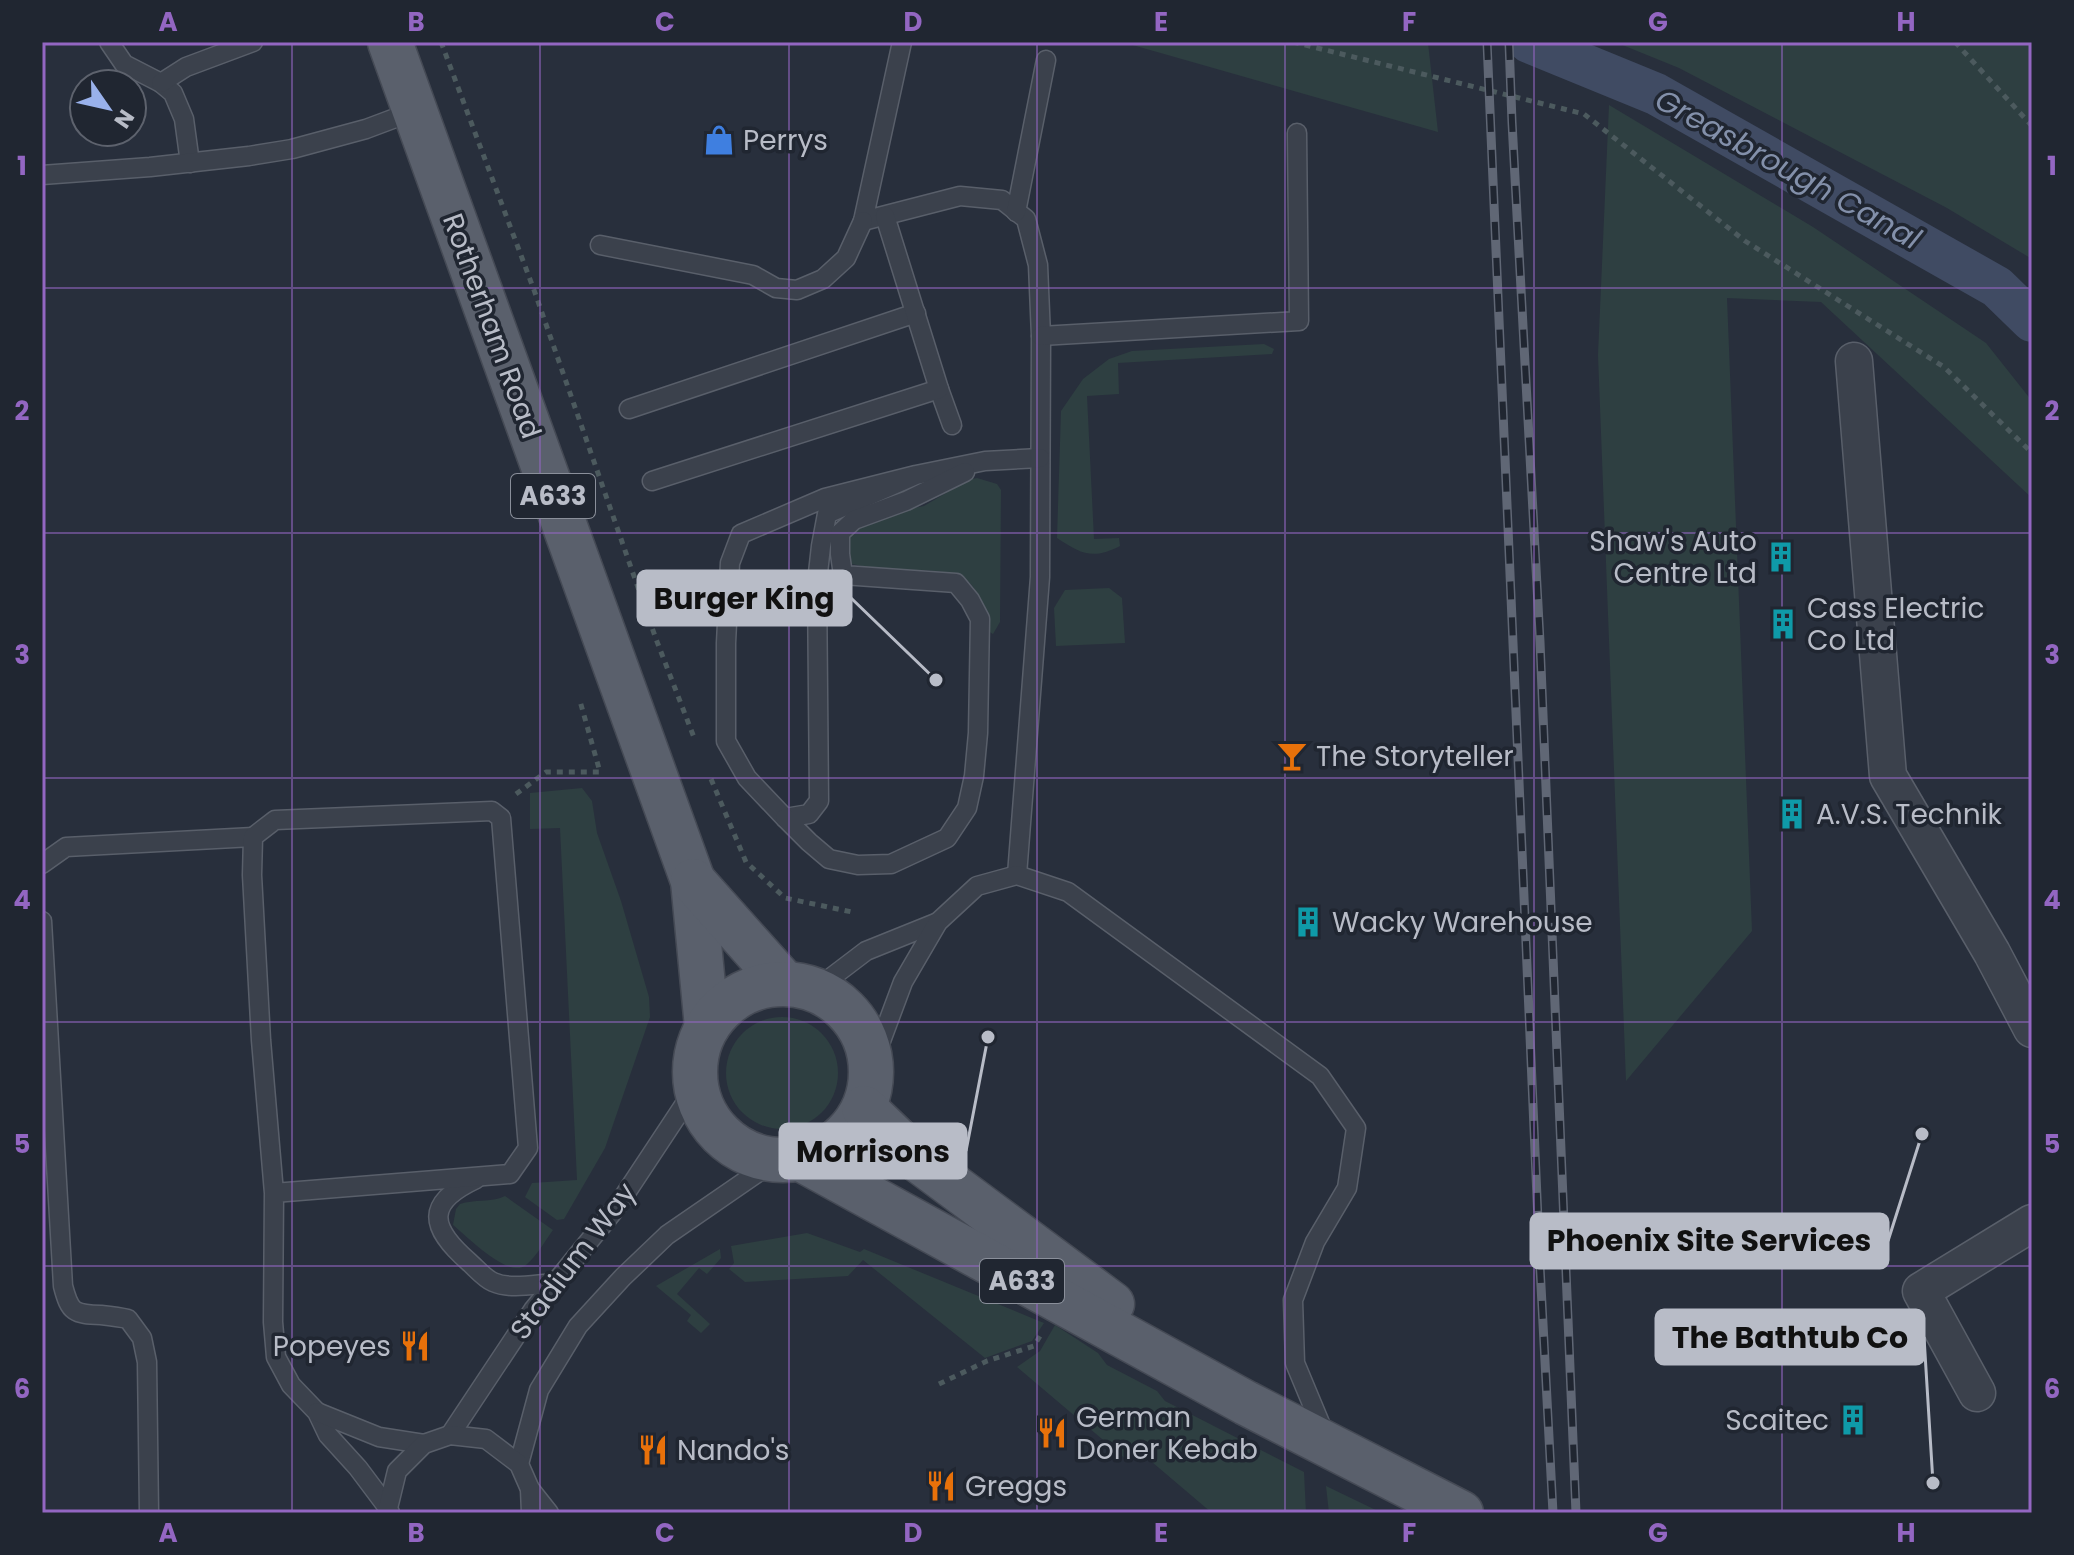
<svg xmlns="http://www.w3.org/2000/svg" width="2074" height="1555" font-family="Poppins,sans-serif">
	<rect width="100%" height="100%" fill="#282f3c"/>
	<g fill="#2e3f41">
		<path d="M 1122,42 L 1425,42 L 1428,43 L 1438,132 Z"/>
		<path d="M 1615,42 L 2032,42 L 2032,259 L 1947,208 L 1679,68 Z"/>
		<path d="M 1609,105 L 1813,227 L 1986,343 L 2032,401 L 2032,498 L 1821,302 L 1727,298 L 1752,931 L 1626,1081 L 1598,355 Z"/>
		<path d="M 1264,344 L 1274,349 L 1272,354 L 1118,363 L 1119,394 L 1087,396 L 1094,539 L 1119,538 L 1120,546 C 1093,560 1081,554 1057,538 L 1061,411 L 1083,379 L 1109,359 L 1132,351 Z"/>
		<path d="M 977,478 L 997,484 L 1001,490 L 1000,622 L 993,634 L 988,631 C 983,615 981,590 966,580 C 946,566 898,572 873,568 C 864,567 857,564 848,564 L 848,532 L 889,513 L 924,506 L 968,480 Z"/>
		<path d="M 1109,588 L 1122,598 L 1125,643 L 1056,646 L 1054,608 L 1065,590 Z"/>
		<path d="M 582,788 L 592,801 L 597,833 L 621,901 L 649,997 L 650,1017 L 605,1148 L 564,1219 L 557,1220 L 525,1197 L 532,1183 L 577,1180 L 560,828 L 530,829 L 530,793 Z"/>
		<circle cx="782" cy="1073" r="56"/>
		<path d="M 505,1196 L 553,1230 C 545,1241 537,1256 526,1265 C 509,1280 467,1236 453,1225 L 456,1209 L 460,1204 C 474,1199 491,1203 505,1196 Z"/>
		<path d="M 807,1233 L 860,1252 L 864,1249 L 1044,1323 L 1032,1341 L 985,1358 L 863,1260 L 848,1276 L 745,1282 L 729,1269 L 734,1263 L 731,1246 Z"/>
		<path d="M 720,1249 L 721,1258 L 707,1274 L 699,1268 L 677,1294 L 710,1324 L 701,1333 L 687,1321 L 691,1315 L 656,1286 Z"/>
		<path d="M 1055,1325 L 1098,1353 L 1107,1365 L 1157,1391 L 1165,1401 L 1304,1472 L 1306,1513 L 1212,1513 L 1139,1451 L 1128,1461 L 1017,1367 L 1040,1351 Z"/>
		<path d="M 1326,1486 L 1382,1513 L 1329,1513 Z"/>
	</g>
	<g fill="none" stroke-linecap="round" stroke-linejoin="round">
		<path stroke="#404b63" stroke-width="42" d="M 1529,42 L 1656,94 L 1997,287 L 2032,321"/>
		<g stroke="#595f6a" stroke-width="21">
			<g id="service">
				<path d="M 109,42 L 124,64 L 161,83 L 173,93 L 184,119 L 190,163"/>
				<path d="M 902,42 L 863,221 L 960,196 L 1002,200 L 1026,219 L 1038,265 L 1041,336 L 1040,577 L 1017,875"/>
				<path d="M 161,83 L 186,67 L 253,42"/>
				<path d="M 42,175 L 150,167 L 249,156 L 292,149 L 366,129 L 414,111"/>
				<path d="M 1016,212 L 1046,60"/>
				<path d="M 600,245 L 753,275 L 776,288 L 797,290 L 823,279 L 846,258 L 863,221"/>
				<path d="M 1041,336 L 1299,321 L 1297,133"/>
				<path d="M 939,389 L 952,425"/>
				<path d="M 629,409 L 916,313"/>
				<path d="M 916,475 L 825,498 L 741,534 L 730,563 L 726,643 L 726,741 L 747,778 L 785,818 L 809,814 L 819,801 L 817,582 L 821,546 L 827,514 L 916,475 L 985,461 L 1040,458"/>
				<path d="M 652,481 L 939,389 L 885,216"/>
				<path d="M 785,818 L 809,842 L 829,859 L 858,865 L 891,864 L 947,838 L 967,808 L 974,776 L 978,733 L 980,619 L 970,600 L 956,583 L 843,575 L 840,554 L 840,533 L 854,520 L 906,501 L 965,472"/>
				<path d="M 42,864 L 66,847 L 253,837"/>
				<path d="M 42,921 L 63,1286 C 70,1313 74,1314 101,1315 C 110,1316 119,1317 128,1319 L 142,1338 L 147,1362 L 149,1513"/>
				<path d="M 816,989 L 866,951 L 938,922"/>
				<path d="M 872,1065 L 903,982 L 938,922 L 977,886 L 1017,875 L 1068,892 L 1320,1076 L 1356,1128 L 1347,1188 L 1315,1242 L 1293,1300 L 1295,1363 L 1325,1435"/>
				<path d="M 476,1179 C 425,1203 429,1227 469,1262 C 476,1268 484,1278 493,1282 C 511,1290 535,1284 555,1283"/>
				<path d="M 274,1193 L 510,1174 L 528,1148 L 501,818 L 492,811 L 275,820 L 253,837 L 252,875 L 261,1040 L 274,1193 L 273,1322 L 276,1357 L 291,1385 L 317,1412 L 328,1435 L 358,1468 L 388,1508"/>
				<path d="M 317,1412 L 379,1437 L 424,1444"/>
				<path d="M 450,1435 L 533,1310 L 616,1208 L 696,1087"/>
				<path d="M 519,1464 L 539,1390 L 578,1326 L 623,1277 L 667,1235 L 776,1160"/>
				<path d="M 530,1489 L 549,1513"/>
				<path d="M 390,1513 L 388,1508 L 397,1471 L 424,1444 L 450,1435 L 486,1439 L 519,1464 L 530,1489 L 531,1513"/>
			</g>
		</g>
		<g stroke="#595f6a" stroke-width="39">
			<g id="minor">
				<path d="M 1854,361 L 1888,776 L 1992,953 L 2032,1029"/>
				<path d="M 1977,1393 L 1921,1291 L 2032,1223"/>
			</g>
		</g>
		<g stroke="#454a55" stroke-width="47">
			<g id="primary">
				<path d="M 390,42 L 693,881 L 707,1027"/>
				<path d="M 693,881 L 784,983"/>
				<circle cx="783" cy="1072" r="88"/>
				<path d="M 864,1108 L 918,1160 L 1112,1304"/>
				<path d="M 799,1158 L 1246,1403 L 1461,1513"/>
			</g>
		</g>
		<g stroke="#4c5a5e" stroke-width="5" stroke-dasharray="6 6" stroke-linecap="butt">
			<path d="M 441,42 L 534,290 L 656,639 L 695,740"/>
			<path d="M 1293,42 L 1584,114 L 1745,241 L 1944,367 L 2032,453"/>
			<path d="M 1955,42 L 2032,126"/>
			<path d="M 711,779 L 746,862 L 785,898 L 852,912"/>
			<path d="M 516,794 L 546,772 L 600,772 L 580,701"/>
			<path d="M 939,1384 L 987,1361 L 1034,1346 L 1040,1336"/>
		</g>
		<use href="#service" stroke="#3b414c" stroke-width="18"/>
		<use href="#minor" stroke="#3b414c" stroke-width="36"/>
		<use href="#primary" stroke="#5a606c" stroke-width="44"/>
		<g stroke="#606775" stroke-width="9">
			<g id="rail">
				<path d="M 1487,42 L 1540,1267 L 1553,1513"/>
				<path d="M 1509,42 L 1512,122 L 1540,642 L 1576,1513"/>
			</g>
		</g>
		<use href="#rail" stroke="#202631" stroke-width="6" stroke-dasharray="18" stroke-linecap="butt"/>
	</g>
	<path fill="none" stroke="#9366c2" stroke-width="2" stroke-opacity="0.55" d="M 292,42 L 292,1513M 540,42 L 540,1513M 789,42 L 789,1513M 1037,42 L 1037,1513M 1285,42 L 1285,1513M 1534,42 L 1534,1513M 1782,42 L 1782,1513M 42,288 L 2032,288M 42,533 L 2032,533M 42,778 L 2032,778M 42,1022 L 2032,1022M 42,1266 L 2032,1266"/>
	<defs>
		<g id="shop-bare" transform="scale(2.4)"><path d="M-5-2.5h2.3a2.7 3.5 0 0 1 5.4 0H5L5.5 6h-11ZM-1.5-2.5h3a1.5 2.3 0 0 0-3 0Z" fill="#3f7fe0" stroke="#202631" stroke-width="2.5" paint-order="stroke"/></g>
		<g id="building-bare" transform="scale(2.4)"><path d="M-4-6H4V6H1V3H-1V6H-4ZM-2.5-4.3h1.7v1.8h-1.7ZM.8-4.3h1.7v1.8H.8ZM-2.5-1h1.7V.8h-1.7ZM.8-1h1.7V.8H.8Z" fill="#0f9aa8" stroke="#202631" stroke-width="2.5" paint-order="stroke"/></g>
		<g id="bar-bare" transform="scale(2.4)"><path d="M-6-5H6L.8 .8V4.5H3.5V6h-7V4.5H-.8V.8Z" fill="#e8710a" stroke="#202631" stroke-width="2.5" paint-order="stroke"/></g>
		<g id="restaurant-bare" transform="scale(2.4)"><path d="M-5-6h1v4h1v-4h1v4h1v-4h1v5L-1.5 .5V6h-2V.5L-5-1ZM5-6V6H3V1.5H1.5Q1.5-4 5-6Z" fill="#e8710a" stroke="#202631" stroke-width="2.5" paint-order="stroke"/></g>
	</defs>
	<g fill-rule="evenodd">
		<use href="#shop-bare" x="719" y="140"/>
		<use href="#building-bare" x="1781" y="557"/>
		<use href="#building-bare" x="1783" y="624"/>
		<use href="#bar-bare" x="1292" y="756"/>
		<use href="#building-bare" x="1792" y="814"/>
		<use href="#building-bare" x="1308" y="922"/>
		<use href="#restaurant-bare" x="415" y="1346"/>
		<use href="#building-bare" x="1853" y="1420"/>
		<use href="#restaurant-bare" x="1052" y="1433"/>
		<use href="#restaurant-bare" x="653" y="1450"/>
		<use href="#restaurant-bare" x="941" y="1486"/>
	</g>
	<g text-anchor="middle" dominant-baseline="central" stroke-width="7" stroke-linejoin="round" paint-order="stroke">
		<g fill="#202631" stroke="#8a8f9a" stroke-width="2">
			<rect x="511" y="474" width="84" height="44" rx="6"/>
			<rect x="980" y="1259" width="84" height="44" rx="6"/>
		</g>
		<g font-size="26" font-weight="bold" fill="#b8bcc7">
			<text x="553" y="496">A633</text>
			<text x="1022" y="1281">A633</text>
		</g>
		<g font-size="28" fill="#b8bcc7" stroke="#202631" text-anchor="start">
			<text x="743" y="140">Perrys</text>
			<text x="1757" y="541" text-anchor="end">Shaw's Auto<tspan x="1757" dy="32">Centre Ltd</tspan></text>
			<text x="1807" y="608">Cass Electric<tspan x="1807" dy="32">Co Ltd</tspan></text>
			<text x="1316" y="756">The Storyteller</text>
			<text x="1816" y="814">A.V.S. Technik</text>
			<text x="1332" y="922">Wacky Warehouse</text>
			<text x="391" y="1346" text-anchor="end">Popeyes</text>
			<text x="1076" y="1417">German<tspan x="1076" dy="32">Doner Kebab</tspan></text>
			<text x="1829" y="1420" text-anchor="end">Scaitec</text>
			<text x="677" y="1450">Nando's</text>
			<text x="965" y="1486">Greggs</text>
		</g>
		<g font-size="28" fill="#b8bcc7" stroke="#202631">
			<text transform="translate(492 326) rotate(70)">Rotherham Road</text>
			<text transform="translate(573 1261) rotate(-53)">Stadium Way</text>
		</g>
		<g font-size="30" font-style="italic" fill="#8390aa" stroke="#202631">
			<text transform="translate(1788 169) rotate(29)">Greasbrough Canal</text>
		</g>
	</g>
	<path fill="none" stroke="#b8bcc7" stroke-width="3" d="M936 680L851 598M988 1037L966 1151M1922 1134L1888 1241M1933 1483L1924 1337"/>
	<g fill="#b8bcc7" stroke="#202631" stroke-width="3">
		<circle cx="936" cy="680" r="8"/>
		<circle cx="988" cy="1037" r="8"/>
		<circle cx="1922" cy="1134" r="8"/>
		<circle cx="1933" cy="1483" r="8"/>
	</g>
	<g fill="#b8bcc7" stroke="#b8bcc7" stroke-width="3">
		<rect x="638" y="571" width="213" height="54" rx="8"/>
		<rect x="780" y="1124" width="186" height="54" rx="8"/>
		<rect x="1531" y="1214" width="357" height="54" rx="8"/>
		<rect x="1656" y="1310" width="268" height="54" rx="8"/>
	</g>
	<g font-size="30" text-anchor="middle" font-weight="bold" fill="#111">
		<text x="744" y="609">Burger King</text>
		<text x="873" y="1162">Morrisons</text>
		<text x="1709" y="1251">Phoenix Site Services</text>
		<text x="1790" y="1348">The Bathtub Co</text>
	</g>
	<rect width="2074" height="1555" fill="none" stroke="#202631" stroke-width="88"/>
	<g transform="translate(108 108) rotate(124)"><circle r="38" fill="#202631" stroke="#5d626d" stroke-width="2"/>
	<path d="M0-6L14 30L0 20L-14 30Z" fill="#99b1eb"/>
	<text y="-12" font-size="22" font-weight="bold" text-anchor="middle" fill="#b8bcc7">N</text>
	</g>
	<rect x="44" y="44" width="1986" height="1467" fill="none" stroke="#9366c2" stroke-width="3"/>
	<g font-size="26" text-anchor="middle" font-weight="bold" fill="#9366c2">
		<text x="168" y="31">A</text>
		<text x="416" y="31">B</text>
		<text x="665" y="31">C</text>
		<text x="913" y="31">D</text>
		<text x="1161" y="31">E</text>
		<text x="1409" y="31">F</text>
		<text x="1658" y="31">G</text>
		<text x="1906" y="31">H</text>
		<text x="22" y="175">1</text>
		<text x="2052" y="175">1</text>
		<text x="22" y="420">2</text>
		<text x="2052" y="420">2</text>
		<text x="22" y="664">3</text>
		<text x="2052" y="664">3</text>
		<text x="22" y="909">4</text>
		<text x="2052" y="909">4</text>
		<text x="22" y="1153">5</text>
		<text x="2052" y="1153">5</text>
		<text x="22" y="1398">6</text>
		<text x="2052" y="1398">6</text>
		<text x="168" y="1542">A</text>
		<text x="416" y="1542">B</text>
		<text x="665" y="1542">C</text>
		<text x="913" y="1542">D</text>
		<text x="1161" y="1542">E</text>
		<text x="1409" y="1542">F</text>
		<text x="1658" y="1542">G</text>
		<text x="1906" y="1542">H</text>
	</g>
</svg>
